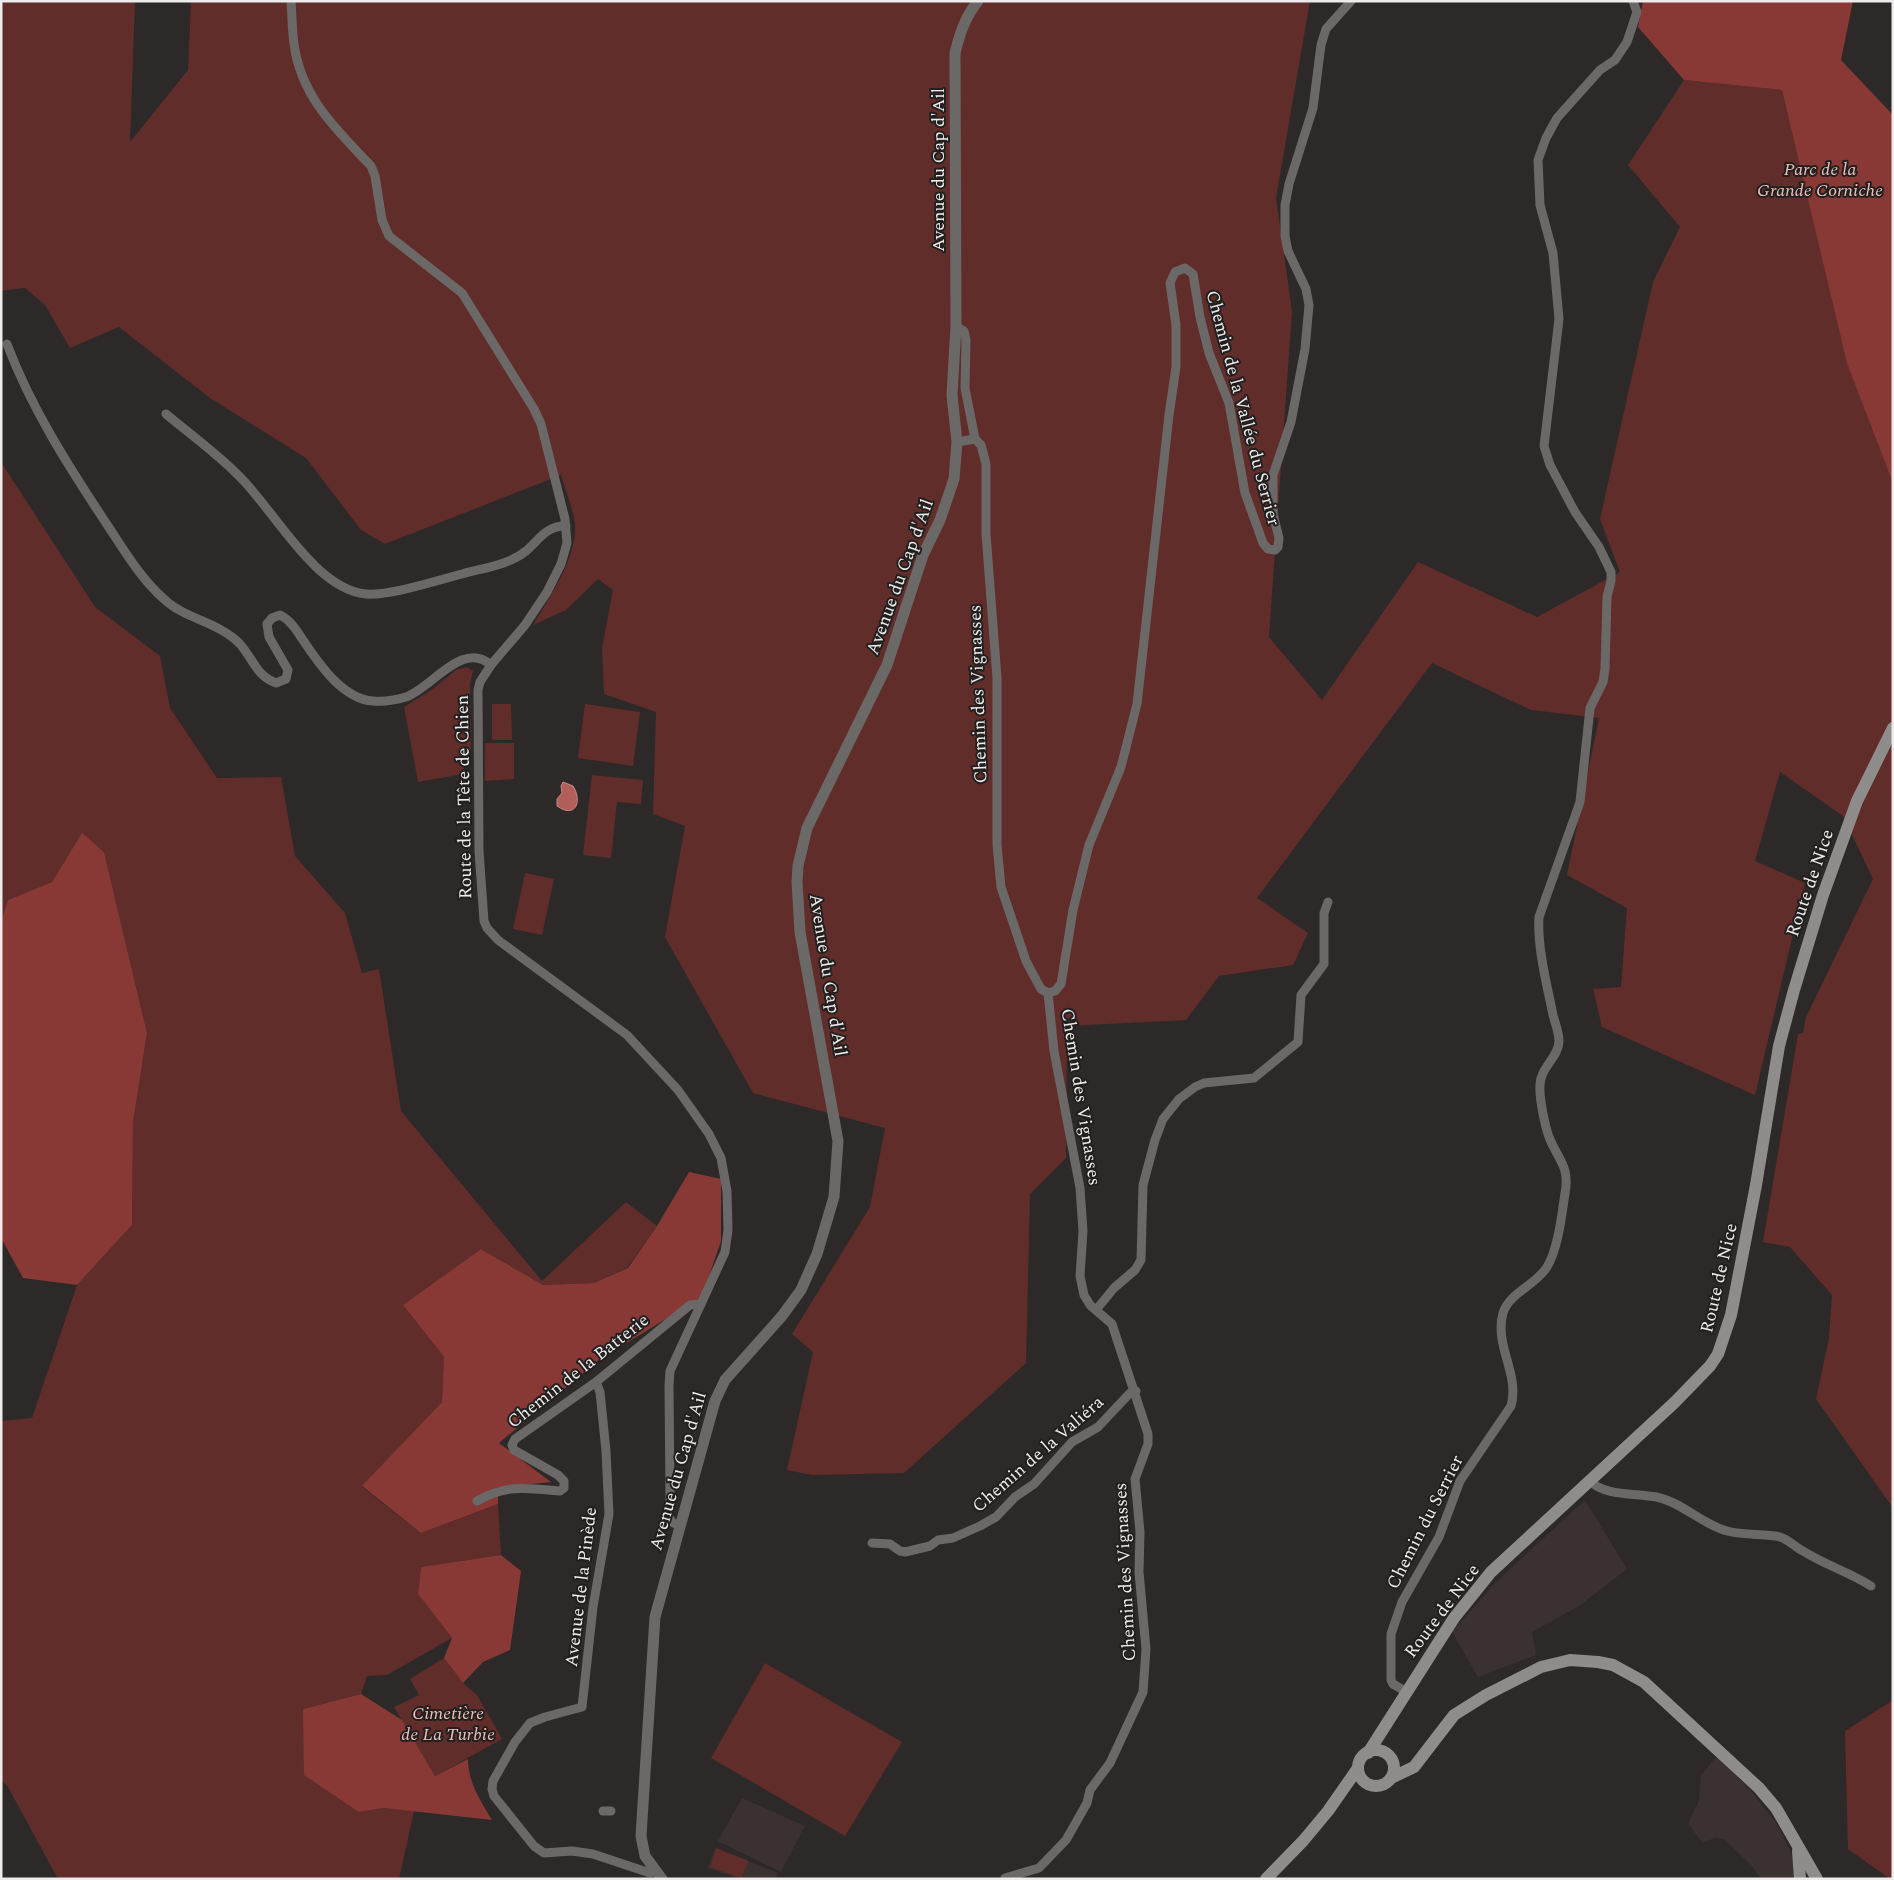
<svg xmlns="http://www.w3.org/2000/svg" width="1894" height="1880" font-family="Spectral,serif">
	<rect width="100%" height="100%" fill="#2c2928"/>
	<g fill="#3b3130">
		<path d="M 1585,1500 L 1627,1569 L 1579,1606 L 1532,1632 L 1536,1655 L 1478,1677 L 1452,1632 L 1496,1582 Z"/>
		<path d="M 1717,1756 L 1751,1791 L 1776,1823 L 1791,1852 L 1795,1873 L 1793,1879 L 1761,1879 L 1751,1865 L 1724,1839 L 1715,1838 L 1702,1843 L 1688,1823 L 1699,1801 L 1701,1775 Z"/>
		<path d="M 742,1798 L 805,1826 L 781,1872 L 718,1841 Z"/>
		<path d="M 715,1848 L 778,1873 L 776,1879 L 740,1879 L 708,1868 Z"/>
	</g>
	<g fill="#612d2a">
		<path d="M 1,1 L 135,1 L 130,142 L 188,70 L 191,1 L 1310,1 L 1276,198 L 1292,311 L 1269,637 L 1322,700 L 1418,562 L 1537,617 L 1620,572 L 1600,519 L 1653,282 L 1680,227 L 1628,165 L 1684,80 L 1782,90 L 1788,115 L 1893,115 L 1893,1508 L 1816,1399 L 1829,1338 L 1832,1295 L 1790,1247 L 1763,1242 L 1798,1034 L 1803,1033 L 1806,1017 L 1873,879 L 1843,816 L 1780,772 L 1755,861 L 1805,883 L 1755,1095 L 1602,1027 L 1593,989 L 1621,987 L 1627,908 L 1567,875 L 1599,718 L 1531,710 L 1432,663 L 1257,898 L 1308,933 L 1293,965 L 1219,976 L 1186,1020 L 1067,1026 L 1066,1158 L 1030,1194 L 1026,1363 L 904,1473 L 812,1475 L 787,1470 L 813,1352 L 792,1334 L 870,1207 L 885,1128 L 753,1093 L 665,937 L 685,826 L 653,814 L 656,712 L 604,694 L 602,648 L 613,590 L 598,579 L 566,610 L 533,625 C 549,598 576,559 575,527 C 575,513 565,489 561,475 L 385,544 L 361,530 L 306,458 L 210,398 L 119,327 L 70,348 L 45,305 L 25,288 L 1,291 Z"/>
		<path d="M 1,462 L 95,607 L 160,656 L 170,708 L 217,778 L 281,777 L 295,856 L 345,913 L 362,973 L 379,969 L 401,1111 L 542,1281 L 626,1202 L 657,1226 L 627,1268 L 594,1283 L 543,1285 L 481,1249 L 403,1305 L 444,1357 L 442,1402 L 362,1487 L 421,1533 L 498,1504 L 501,1555 L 421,1567 L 418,1594 L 452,1638 L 387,1675 L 367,1676 L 361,1694 L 303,1709 L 359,1812 L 384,1808 L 414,1811 L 399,1879 L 58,1879 L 8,1787 L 1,1779 L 1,1421 L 32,1418 L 77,1285 L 132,1225 L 133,1123 L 147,1033 L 104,852 L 82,834 L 52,882 L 8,900 L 1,921 Z"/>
		<path d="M 467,667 L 473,671 L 470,684 L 471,752 L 465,755 L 463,774 L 418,782 L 404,707 L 433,689 L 456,670 Z"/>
		<path d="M 492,704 L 511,704 L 512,740 L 492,740 Z"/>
		<path d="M 585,704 L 640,712 L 633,766 L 578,758 Z"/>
		<path d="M 485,743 L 514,743 L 514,779 L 485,781 Z"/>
		<path d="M 592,775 L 643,780 L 641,804 L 617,802 L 611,858 L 583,855 Z"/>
		<path d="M 525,873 L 554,879 L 542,935 L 513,929 Z"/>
		<path d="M 444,1658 L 463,1683 L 477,1695 L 502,1739 L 435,1776 L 394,1707 L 419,1695 L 410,1679 Z"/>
		<path d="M 765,1663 L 902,1742 L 845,1836 L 711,1758 Z"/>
		<path d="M 1893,1700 L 1893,1879 L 1890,1879 L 1848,1849 L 1845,1731 Z"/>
		<path d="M 716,1848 L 749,1861 L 741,1878 L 711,1867 Z"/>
	</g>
	<g fill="#883935">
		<path d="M 1643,1 L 1853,1 L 1841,60 L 1893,115 L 1893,483 L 1847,363 L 1782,90 L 1684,80 L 1638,27 Z"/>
		<path d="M 82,833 L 104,852 L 147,1033 L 133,1123 L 132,1225 L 77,1285 L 23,1278 L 1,1238 L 1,922 L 8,900 L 52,882 Z"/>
		<path d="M 689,1172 L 721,1179 L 721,1241 L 702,1297 L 600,1359 L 499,1443 L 551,1482 L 498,1488 L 498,1504 L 421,1533 L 362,1486 L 442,1402 L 444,1357 L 403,1305 L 481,1249 L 543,1285 L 594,1283 L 628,1268 L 657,1226 Z"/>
		<path d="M 501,1555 L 521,1571 L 510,1650 L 483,1662 L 463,1683 L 444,1658 L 452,1638 L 418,1594 L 421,1567 Z"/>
		<path d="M 361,1694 L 402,1720 L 435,1776 L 468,1759 C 468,1782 480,1800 492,1820 L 384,1808 L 359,1812 L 304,1775 L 303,1709 Z"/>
	</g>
	<path fill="#b35f59" stroke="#c48985" d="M 563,782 L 573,786 C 583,802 575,819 557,806 L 557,799 L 562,793 L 561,786 Z"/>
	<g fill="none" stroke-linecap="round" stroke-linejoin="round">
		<g stroke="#6b6968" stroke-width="9">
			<path d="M 291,1 C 292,15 292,30 294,44 C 301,97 336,129 371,166 L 375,176 L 382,220 L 389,236 L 462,293 L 534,409 L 541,424 L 565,519 L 567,543 L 561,564 L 547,592 L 525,625 L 491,665 L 480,682 L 478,690 L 479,851 L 484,921 L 487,928 L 498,940 L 627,1035 L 678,1090 L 709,1134 L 721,1158 L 727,1191 L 728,1230 L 725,1252 L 670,1371 L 669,1386 L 670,1501 L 668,1516 L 673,1523 L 680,1525"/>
			<path d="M 956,326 L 964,331 L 966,340 L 965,388 L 975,439 L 981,445 L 986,464 L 986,534 L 997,678 L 997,845 L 1001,887 L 1026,961 L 1041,989 L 1048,993"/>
			<path d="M 7,344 C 31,408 69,467 106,523 C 124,550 140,578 164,599 C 185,619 218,622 239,643 C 253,658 256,676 276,683 L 286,679 L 288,670 L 269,637 L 267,624 L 272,618 L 280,615 C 292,621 298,633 305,643 C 320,665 343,699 373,701 C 384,702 396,700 406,697 C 433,687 462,640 491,665"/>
			<path d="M 166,414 C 190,434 216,453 238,475 C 273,508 314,589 366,594 C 390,596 438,580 462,574 C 483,568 509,565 526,551 C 539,540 547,525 566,526"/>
			<path d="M 957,442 L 975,439"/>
			<path d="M 1048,993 L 1055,991 L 1061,984 L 1073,910 L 1089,845 L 1121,767 L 1137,704 L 1169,415 L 1176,367 L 1176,325 L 1170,283 L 1175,272 L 1185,268 L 1193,274 L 1200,317 L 1209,353 L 1229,403 L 1245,493 L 1263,543 L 1268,549 L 1275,550 L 1278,547 L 1279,538 L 1273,514 L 1273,475 L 1291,422 L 1305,349 L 1309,305 L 1306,289 L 1288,251 L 1285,236 L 1285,205 L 1289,184 L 1313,108 L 1321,45 L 1326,29 L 1351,1"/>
			<path d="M 1096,1310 L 1114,1288 L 1135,1270 L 1141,1260 L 1143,1185 L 1155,1140 L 1163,1119 L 1179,1099 L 1195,1087 L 1204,1083 L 1254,1078 L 1298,1042 L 1301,995 L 1324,964 L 1324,913 L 1328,902"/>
			<path d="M 596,1382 L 600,1392 L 606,1451 L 609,1514 L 593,1607 L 582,1707 L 545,1717 L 530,1723 L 515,1742 L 493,1781 L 492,1789 L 494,1796 L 534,1846 L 544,1853 L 572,1851 L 593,1854 L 650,1873 L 656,1871"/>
			<path d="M 1590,1481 C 1604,1496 1636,1493 1656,1497 C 1682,1502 1701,1524 1727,1531 C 1746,1536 1766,1533 1780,1537 C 1789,1540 1795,1547 1803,1551 C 1825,1565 1849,1572 1871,1586"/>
			<path d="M 477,1501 C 507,1484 527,1488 560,1491 L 564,1488 L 564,1481 L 558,1475 L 514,1450 L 512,1445 L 515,1439 L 596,1382 L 690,1305 L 701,1304"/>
			<path d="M 872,1543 L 890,1544 L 900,1551 L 905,1552 L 930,1546 L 938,1540 L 953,1538 L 980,1526 L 996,1517 L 1015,1497 L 1034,1484 L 1072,1442 L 1098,1427 L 1130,1393 L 1136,1391"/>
			<path d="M 1405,1691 L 1393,1684 L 1391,1680 L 1391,1634 L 1402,1602 L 1439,1537 L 1460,1481 L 1511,1406 C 1520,1374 1494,1346 1503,1313 C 1509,1293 1536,1285 1547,1267 C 1558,1249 1562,1214 1565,1193 C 1570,1166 1558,1160 1549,1137 C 1545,1126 1539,1098 1540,1085 C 1540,1068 1559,1057 1559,1041 C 1559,1032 1555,1023 1553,1015 C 1547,985 1537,947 1539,917 L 1580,802 L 1590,708 L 1603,682 L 1605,669 L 1607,597 L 1611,581 L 1611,572 L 1599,547 L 1575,512 L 1550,465 L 1544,446 L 1559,319 L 1553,253 L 1540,205 L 1538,160 L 1546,138 L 1557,118 L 1600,70 L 1615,60 L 1627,42 L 1637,12 L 1633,1"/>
			<path d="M 603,1811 L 611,1811"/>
			<path d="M 1005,1878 L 1039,1868 L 1066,1840 L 1087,1803 L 1090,1790 L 1110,1763 L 1143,1692 L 1146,1649 L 1139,1572 L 1140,1532 L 1135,1479 L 1148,1444 L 1148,1434 L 1112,1324 L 1090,1305 L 1084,1295 L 1080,1276 L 1083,1231 L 1080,1188 L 1054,1051 L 1048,993"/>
		</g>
		<path stroke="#6b6968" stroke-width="11" d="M 662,1879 L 645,1856 L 641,1836 L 655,1617 L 715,1401 L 725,1380 L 782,1316 L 801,1290 L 817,1254 L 834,1197 L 838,1141 L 800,932 L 797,882 L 798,866 L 807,828 L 887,665 L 923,555 L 940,520 L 954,479 L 957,442 L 952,395 L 956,326 L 955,53 C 960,33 965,17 978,1"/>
		<g stroke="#8f8c8c" stroke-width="12">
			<circle cx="1376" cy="1768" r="18"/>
			<path d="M 1368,1753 L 1454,1618 L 1491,1572 L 1674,1403 L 1710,1366 L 1718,1354 L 1731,1315 L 1756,1185 L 1779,1046 L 1794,990 L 1823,895 L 1857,801 L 1893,728"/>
			<path d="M 1391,1778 L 1414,1767 L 1454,1715 L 1486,1695 L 1541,1667 L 1570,1660 L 1598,1662 L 1613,1665 L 1644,1682 L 1759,1788 L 1776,1808 L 1817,1879"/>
			<path d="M 1798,1851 L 1800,1879"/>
			<path d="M 1266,1879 L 1303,1841 L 1328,1811 L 1358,1768"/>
		</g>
	</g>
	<g text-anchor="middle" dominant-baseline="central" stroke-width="4" stroke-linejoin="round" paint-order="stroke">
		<g font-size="18" font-style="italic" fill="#f0c0bb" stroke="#221f1f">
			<text x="1820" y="169">Parc de la<tspan x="1820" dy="21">Grande Corniche</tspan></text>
			<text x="448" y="1713">Cimetière<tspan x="448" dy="21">de La Turbie</tspan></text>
		</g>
		<g font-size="18" fill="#edebeb" stroke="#221f1f">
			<text transform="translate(938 170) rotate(-90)">Avenue du Cap d'Ail</text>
			<text transform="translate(1243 408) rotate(75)">Chemin de la Vallée du Serrier</text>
			<text transform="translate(900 577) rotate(-70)">Avenue du Cap d'Ail</text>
			<text transform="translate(978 694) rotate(-92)">Chemin des Vignasses</text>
			<text transform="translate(464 797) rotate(-91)">Route de la Tête de Chien</text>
			<text transform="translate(1810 883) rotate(-71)">Route de Nice</text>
			<text transform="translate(828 975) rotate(81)">Avenue du Cap d'Ail</text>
			<text transform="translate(1081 1097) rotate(81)">Chemin des Vignasses</text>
			<text transform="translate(1719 1278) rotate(-77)">Route de Nice</text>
			<text transform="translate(578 1371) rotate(-38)">Chemin de la Batterie</text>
			<text transform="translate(1038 1454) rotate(-41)">Chemin de la Valiéra</text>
			<text transform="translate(678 1471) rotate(-74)">Avenue du Cap d'Ail</text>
			<text transform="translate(1425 1522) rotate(-63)">Chemin du Serrier</text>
			<text transform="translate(1125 1572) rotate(-93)">Chemin des Vignasses</text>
			<text transform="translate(581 1587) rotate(-83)">Avenue de la Pinède</text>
			<text transform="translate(1442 1611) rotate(-53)">Route de Nice</text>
		</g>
	</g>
	<rect width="1894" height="1880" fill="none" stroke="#edebeb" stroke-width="5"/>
</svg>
